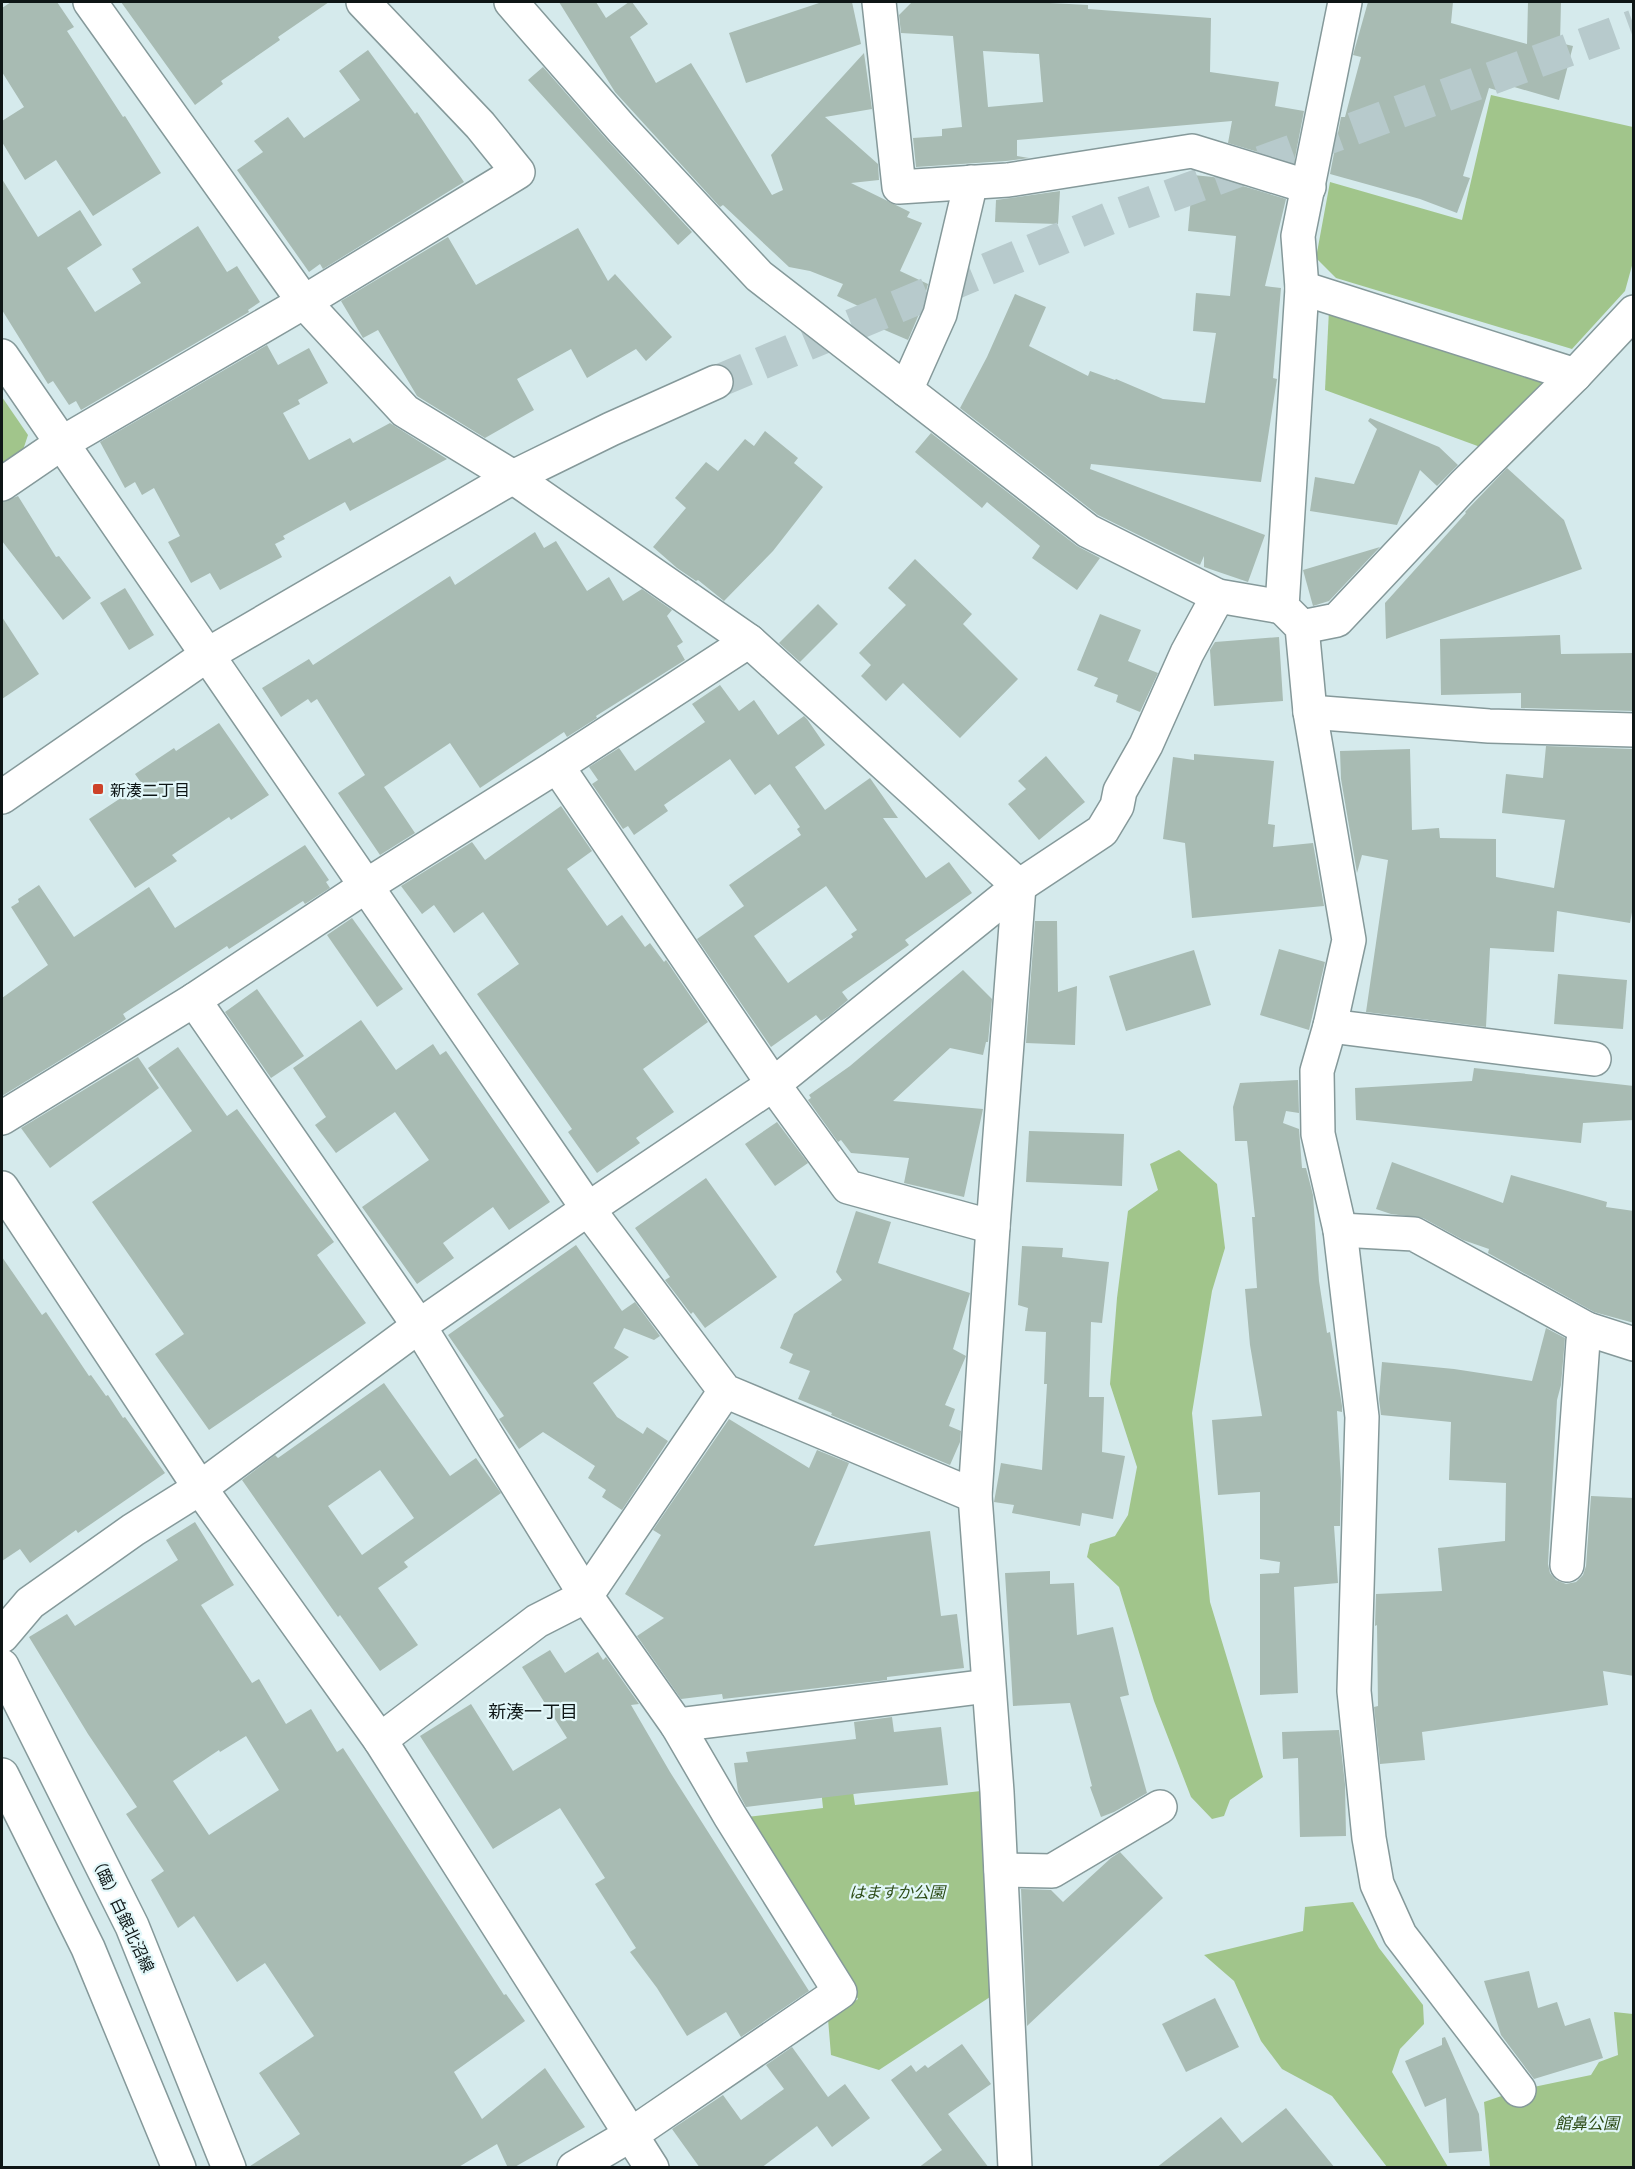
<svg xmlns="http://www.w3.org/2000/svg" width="1635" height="2169" font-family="'Playfair Display','Noto Sans JP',serif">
	<rect width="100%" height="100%" fill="#d5eaec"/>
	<g fill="#a1c58b">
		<path d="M 1491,95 L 1633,127 L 1633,262 L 1625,291 L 1572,349 L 1336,278 L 1316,258 L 1330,182 L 1462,220 Z"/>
		<path d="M 1329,310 L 1551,380 L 1483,448 L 1325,390 Z"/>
		<path d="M 2,397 L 28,435 L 21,456 L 2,468 Z"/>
		<path d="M 1179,1150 L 1217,1184 L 1225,1248 L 1212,1291 L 1192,1413 L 1210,1602 L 1263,1777 L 1230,1800 L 1224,1816 L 1212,1819 L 1191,1797 L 1154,1701 L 1119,1587 L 1087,1557 L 1090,1544 L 1115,1536 L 1128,1515 L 1137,1467 L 1110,1384 L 1117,1298 L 1128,1211 L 1158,1190 L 1150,1164 Z"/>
		<path d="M 848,1759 L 855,1805 L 981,1791 L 990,1997 L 879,2070 L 831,2055 L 828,2019 L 858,1999 L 747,1817 L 823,1808 L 818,1760 Z"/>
		<path d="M 1353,1902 L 1379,1948 L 1423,2005 L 1424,2024 L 1400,2049 L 1392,2072 L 1448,2167 L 1387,2167 L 1332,2096 L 1282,2069 L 1261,2041 L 1234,1981 L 1204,1955 L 1303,1931 L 1305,1907 Z"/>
		<path d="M 1614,2012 L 1633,2014 L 1633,2167 L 1490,2167 L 1484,2102 L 1519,2090 L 1591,2075 L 1599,2062 L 1618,2055 Z"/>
	</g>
	<g fill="#a8bbb3" fill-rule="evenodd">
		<path d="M 11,2 L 57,2 L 74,27 L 67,31 L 123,117 L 125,116 L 161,173 L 93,216 L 56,160 L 25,180 L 2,142 L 2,121 L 24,107 L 2,72 L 2,8 Z"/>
		<path d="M 121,2 L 329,2 L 278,37 L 280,40 L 221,81 L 223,84 L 195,105 Z"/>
		<path d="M 559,2 L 596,2 L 606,18 L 629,2 L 632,2 L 648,24 L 630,37 L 656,83 L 691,63 L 772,195 L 783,190 L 771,155 L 864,53 L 872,109 L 825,117 L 878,164 L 879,180 L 851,183 L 910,212 L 907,217 L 922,223 L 900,271 L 928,284 L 922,307 L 908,340 L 866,322 L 871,312 L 837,296 L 843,284 L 810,271 L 789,267 L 723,205 L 720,207 L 615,92 Z"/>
		<path d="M 822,2 L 852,2 L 861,44 L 746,83 L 729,33 Z"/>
		<path d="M 912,2 L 1031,2 L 1088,5 L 1088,9 L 1211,18 L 1210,72 L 1279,82 L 1275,106 L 1304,111 L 1294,163 L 1228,143 L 1232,121 L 1017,140 L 1017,156 L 1029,158 L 1006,161 L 916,167 L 913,138 L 942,136 L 942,129 L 962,127 L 953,36 L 901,33 L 899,15 ZM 983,51 L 1039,54 L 1043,102 L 988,107 Z"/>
		<path d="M 1368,2 L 1453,2 L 1451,23 L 1527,44 L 1528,2 L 1561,2 L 1560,43 L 1573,46 L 1559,100 L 1504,84 L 1502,92 L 1489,88 L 1463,176 L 1470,178 L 1457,213 L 1420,199 L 1330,174 L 1341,117 L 1345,117 L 1361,57 L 1353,55 Z"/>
		<path d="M 368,50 L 415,114 L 417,112 L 464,182 L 323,269 L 320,264 L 309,272 L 237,170 L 263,152 L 254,141 L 288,117 L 304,138 L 360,100 L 339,71 Z"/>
		<path d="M 543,67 L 608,141 L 692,232 L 678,245 L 528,80 Z"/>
		<path d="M 1193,175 L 1213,177 L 1286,199 L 1265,286 L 1281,288 L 1273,378 L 1277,379 L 1261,482 L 1091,464 L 1090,469 L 1265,535 L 1248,582 L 1204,567 L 1204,556 L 1200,565 L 1191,561 L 1098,515 L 960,408 L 987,357 L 1015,294 L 1046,307 L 1029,346 L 1088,376 L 1090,371 L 1115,380 L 1116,379 L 1163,399 L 1205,403 L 1216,333 L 1193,331 L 1196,293 L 1230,296 L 1236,236 L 1188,231 Z"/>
		<path d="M 2,179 L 38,237 L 80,210 L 102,245 L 67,268 L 95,312 L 141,283 L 132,269 L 198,226 L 227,272 L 237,266 L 260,302 L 248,310 L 249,312 L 81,410 L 76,401 L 69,405 L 53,381 L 48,384 L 2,310 Z"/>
		<path d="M 1060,191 L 1058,224 L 995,222 L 996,200 Z"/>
		<path d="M 578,228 L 608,281 L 615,274 L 672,337 L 646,361 L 636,349 L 587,378 L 571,349 L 517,379 L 534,410 L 485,438 L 417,396 L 378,330 L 363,338 L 341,301 L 448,237 L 476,285 Z"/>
		<path d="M 267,345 L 278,365 L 309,348 L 328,383 L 298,400 L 300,404 L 283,413 L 309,460 L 350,438 L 353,443 L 390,423 L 447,459 L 350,511 L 345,502 L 283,536 L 285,539 L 275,544 L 282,557 L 220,590 L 210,573 L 191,583 L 168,542 L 180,536 L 154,488 L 142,495 L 135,482 L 125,488 L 100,442 Z"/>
		<path d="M 1370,418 L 1439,447 L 1458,465 L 1437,486 L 1420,470 L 1397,525 L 1310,511 L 1315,477 L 1354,484 L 1377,429 L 1368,421 Z"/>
		<path d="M 765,431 L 798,458 L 794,463 L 823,487 L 773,551 L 724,601 L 698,580 L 696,581 L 677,568 L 653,547 L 686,508 L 675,498 L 706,462 L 718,471 L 745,439 L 754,446 Z"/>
		<path d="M 931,433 L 1077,546 L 1100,558 L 1077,590 L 1032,558 L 1040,546 L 987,502 L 982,508 L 915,452 Z"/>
		<path d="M 1507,468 L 1564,520 L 1582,569 L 1386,639 L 1385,603 L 1466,513 L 1465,512 Z"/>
		<path d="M 18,496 L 56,557 L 59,556 L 91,598 L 63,620 L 2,541 L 2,502 Z"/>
		<path d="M 535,532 L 544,548 L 556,541 L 587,591 L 609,577 L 623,601 L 642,589 L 672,610 L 667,616 L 683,642 L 677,646 L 685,660 L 596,716 L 597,718 L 567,737 L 564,732 L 480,788 L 450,743 L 384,787 L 415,833 L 380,855 L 338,793 L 365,775 L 317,699 L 311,703 L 308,699 L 281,717 L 262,688 L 309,659 L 313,665 L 450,576 L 455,585 Z"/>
		<path d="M 1380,547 L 1329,601 L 1313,606 L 1303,570 Z"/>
		<path d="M 915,559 L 972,614 L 963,624 L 1018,679 L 960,738 L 903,683 L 886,701 L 861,676 L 871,665 L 859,653 L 906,605 L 888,588 Z"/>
		<path d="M 125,588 L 154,635 L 129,650 L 100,603 Z"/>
		<path d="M 818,604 L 838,624 L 800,662 L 779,643 Z"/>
		<path d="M 1100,614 L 1141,630 L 1128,661 L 1158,673 L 1140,712 L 1116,702 L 1118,695 L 1094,686 L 1098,678 L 1077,670 Z"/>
		<path d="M 2,617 L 39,674 L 2,699 Z"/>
		<path d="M 1560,635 L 1561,654 L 1634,653 L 1634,711 L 1521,708 L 1521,693 L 1441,695 L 1440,639 Z"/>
		<path d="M 1279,637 L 1283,701 L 1214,706 L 1210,650 L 1215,642 Z"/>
		<path d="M 720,685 L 739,711 L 754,700 L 778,735 L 804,716 L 807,719 L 825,745 L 795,767 L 825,810 L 870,778 L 898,818 L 883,818 L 926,878 L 949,862 L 972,893 L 905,940 L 909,945 L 842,992 L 848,1000 L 829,1016 L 821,1021 L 816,1015 L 771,1047 L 697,939 L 744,906 L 729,885 L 801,835 L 797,829 L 800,827 L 770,784 L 755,795 L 730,759 L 664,805 L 668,811 L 634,835 L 628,826 L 623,829 L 592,784 L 598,780 L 589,767 L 619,748 L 635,771 L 705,722 L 692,704 ZM 826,886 L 857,930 L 851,934 L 853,937 L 788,983 L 754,936 Z"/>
		<path d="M 219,723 L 269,795 L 231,820 L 229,817 L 172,855 L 177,861 L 135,888 L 89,819 L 142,784 L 135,774 L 174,748 L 176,751 Z"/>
		<path d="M 1546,746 L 1634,749 L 1634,901 L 1630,923 L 1557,911 L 1554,952 L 1490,948 L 1486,1027 L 1366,1012 L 1388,860 L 1362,855 L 1357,873 L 1341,779 L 1340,751 L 1410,749 L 1412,830 L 1439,828 L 1440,838 L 1496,839 L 1496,877 L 1554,888 L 1565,820 L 1502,813 L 1506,774 L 1543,778 Z"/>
		<path d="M 1194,754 L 1274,761 L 1268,824 L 1275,825 L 1273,847 L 1313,843 L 1324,906 L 1192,918 L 1185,843 L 1163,839 L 1173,757 L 1194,760 Z"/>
		<path d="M 1046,756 L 1085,802 L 1039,840 L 1008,804 L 1026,789 L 1018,781 Z"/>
		<path d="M 561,806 L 592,851 L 567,869 L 607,926 L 622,915 L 645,947 L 650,943 L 664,962 L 666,960 L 708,1022 L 643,1069 L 674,1112 L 636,1138 L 640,1143 L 597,1173 L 568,1132 L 572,1129 L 477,994 L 519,964 L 483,912 L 454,933 L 434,905 L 422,914 L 401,886 L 472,842 L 485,860 Z"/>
		<path d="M 305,845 L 329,880 L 326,882 L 330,888 L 305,904 L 303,901 L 229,949 L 227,946 L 123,1014 L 126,1019 L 116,1026 L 2,1096 L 2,998 L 48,965 L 11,907 L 19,902 L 18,899 L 39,885 L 74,937 L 149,887 L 175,928 Z"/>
		<path d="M 352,918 L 403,989 L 377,1007 L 327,935 Z"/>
		<path d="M 1035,921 L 1057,921 L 1058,992 L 1077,986 L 1075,1045 L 1026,1043 Z"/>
		<path d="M 1279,949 L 1325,962 L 1309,1030 L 1260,1015 Z"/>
		<path d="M 1194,950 L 1211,1005 L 1126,1031 L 1109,976 Z"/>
		<path d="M 963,970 L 992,999 L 988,1042 L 986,1042 L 983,1055 L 950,1048 L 893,1101 L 983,1109 L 964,1197 L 904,1183 L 909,1158 L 851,1153 L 841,1140 L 838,1142 L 808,1100 L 811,1098 L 809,1095 L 850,1066 Z"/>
		<path d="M 1558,974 L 1627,980 L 1623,1029 L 1554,1024 Z"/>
		<path d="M 257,989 L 304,1056 L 271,1078 L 225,1012 Z"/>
		<path d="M 361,1020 L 396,1070 L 433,1044 L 440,1055 L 446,1051 L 550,1202 L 509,1230 L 493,1207 L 443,1243 L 454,1258 L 417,1284 L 362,1207 L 429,1160 L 395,1112 L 336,1153 L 315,1125 L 326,1117 L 293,1068 Z"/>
		<path d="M 178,1047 L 227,1116 L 237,1109 L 334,1242 L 317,1255 L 366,1323 L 209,1430 L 155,1354 L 184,1334 L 92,1202 L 192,1131 L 148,1068 Z"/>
		<path d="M 138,1057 L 159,1088 L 50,1168 L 21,1128 Z"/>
		<path d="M 1474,1068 L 1634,1086 L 1634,1120 L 1583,1123 L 1581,1143 L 1356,1120 L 1355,1088 L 1472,1081 Z"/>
		<path d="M 1298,1080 L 1299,1113 L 1286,1111 L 1283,1123 L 1299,1129 L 1302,1168 L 1306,1168 L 1313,1195 L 1319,1281 L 1327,1333 L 1330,1332 L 1342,1406 L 1342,1412 L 1337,1411 L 1341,1481 L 1340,1526 L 1334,1526 L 1338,1583 L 1294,1587 L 1298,1693 L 1260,1695 L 1260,1574 L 1279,1573 L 1280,1562 L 1260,1559 L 1260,1492 L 1218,1495 L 1212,1420 L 1262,1416 L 1250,1345 L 1245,1289 L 1257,1288 L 1252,1217 L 1255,1217 L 1247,1141 L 1235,1141 L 1233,1107 L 1240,1083 Z"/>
		<path d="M 777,1122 L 808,1163 L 775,1186 L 745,1144 Z"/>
		<path d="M 1029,1131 L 1124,1134 L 1122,1186 L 1026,1182 Z"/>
		<path d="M 1392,1162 L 1503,1203 L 1511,1175 L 1607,1202 L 1606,1207 L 1634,1211 L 1634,1323 L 1594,1312 L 1488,1253 L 1489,1249 L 1463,1240 L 1423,1218 L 1391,1214 L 1376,1209 Z"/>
		<path d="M 706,1178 L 777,1277 L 705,1328 L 693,1312 L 691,1314 L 665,1280 L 670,1277 L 635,1228 Z"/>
		<path d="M 856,1211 L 891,1222 L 878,1263 L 970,1293 L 953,1349 L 966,1356 L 945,1405 L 955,1409 L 949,1426 L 961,1431 L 960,1442 L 950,1465 L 831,1415 L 832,1413 L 798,1399 L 810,1371 L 789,1363 L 793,1354 L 780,1348 L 794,1314 L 842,1280 L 836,1272 Z"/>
		<path d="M 576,1245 L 622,1311 L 635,1302 L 660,1336 L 654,1340 L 624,1328 L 614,1348 L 629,1357 L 593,1383 L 617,1417 L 643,1434 L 647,1427 L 668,1441 L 622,1510 L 602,1497 L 606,1490 L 588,1478 L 595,1466 L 543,1432 L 519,1449 L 499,1419 L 504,1416 L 448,1335 Z"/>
		<path d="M 1022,1246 L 1063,1248 L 1062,1257 L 1109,1262 L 1102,1323 L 1091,1322 L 1089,1397 L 1104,1397 L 1102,1452 L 1125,1456 L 1113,1519 L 1082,1513 L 1080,1526 L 1012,1513 L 1014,1505 L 994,1502 L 1001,1463 L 1042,1470 L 1047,1384 L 1044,1384 L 1046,1332 L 1025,1331 L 1028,1308 L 1018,1305 Z"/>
		<path d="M 2,1257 L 42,1315 L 46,1312 L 89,1376 L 91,1375 L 106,1396 L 108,1395 L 123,1418 L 125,1417 L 165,1473 L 78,1533 L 76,1530 L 30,1563 L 20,1549 L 2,1561 Z"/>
		<path d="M 1546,1328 L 1565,1338 L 1561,1385 L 1557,1400 L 1548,1564 L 1550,1573 L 1556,1580 L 1566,1584 L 1576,1582 L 1583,1575 L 1586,1566 L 1591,1496 L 1634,1498 L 1634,1676 L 1603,1671 L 1608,1705 L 1422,1732 L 1425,1760 L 1380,1764 L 1374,1707 L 1378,1706 L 1377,1625 L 1375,1626 L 1376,1594 L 1442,1591 L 1438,1548 L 1505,1541 L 1506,1483 L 1449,1480 L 1451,1422 L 1381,1415 L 1379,1399 L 1382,1362 L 1454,1369 L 1532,1381 Z"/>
		<path d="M 384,1383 L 450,1476 L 476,1458 L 501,1493 L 404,1562 L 408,1567 L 378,1588 L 418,1645 L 380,1671 L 340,1615 L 338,1617 L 242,1480 L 275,1455 L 278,1458 ZM 380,1470 L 414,1518 L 362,1555 L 328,1506 Z"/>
		<path d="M 729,1419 L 809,1468 L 817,1450 L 849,1463 L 814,1546 L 930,1531 L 941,1616 L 957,1614 L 964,1668 L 887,1677 L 887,1680 L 723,1699 L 722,1694 L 681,1699 L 637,1636 L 664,1618 L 625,1594 L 661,1535 L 653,1530 Z"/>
		<path d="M 195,1522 L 234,1585 L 201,1605 L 252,1683 L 259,1679 L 286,1724 L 311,1709 L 337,1752 L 343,1748 L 504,1995 L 506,1994 L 525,2021 L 454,2072 L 482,2119 L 545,2068 L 585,2127 L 513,2168 L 508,2168 L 497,2144 L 457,2168 L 247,2168 L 300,2134 L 259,2073 L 314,2036 L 265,1963 L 237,1982 L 194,1916 L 178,1928 L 151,1880 L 164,1871 L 126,1814 L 137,1807 L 88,1734 L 29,1637 L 67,1614 L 75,1626 L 178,1560 L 166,1540 ZM 246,1736 L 279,1790 L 209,1835 L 173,1781 L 219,1750 L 220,1752 Z"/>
		<path d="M 1050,1571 L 1050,1584 L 1074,1583 L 1077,1635 L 1113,1627 L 1129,1695 L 1120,1697 L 1147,1793 L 1114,1812 L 1101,1817 L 1090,1787 L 1092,1786 L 1070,1703 L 1013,1706 L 1005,1573 Z"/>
		<path d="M 550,1650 L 565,1673 L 598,1652 L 603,1660 L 606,1657 L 639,1704 L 631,1705 L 670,1772 L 809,1991 L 741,2037 L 726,2012 L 687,2036 L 657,1988 L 630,1952 L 636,1948 L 595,1884 L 605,1878 L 560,1808 L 493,1849 L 420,1736 L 471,1704 L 513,1771 L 567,1738 L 522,1667 Z"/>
		<path d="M 892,1717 L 894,1732 L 941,1727 L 948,1785 L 862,1793 L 746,1807 L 738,1792 L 734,1763 L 748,1762 L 746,1752 L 856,1739 L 854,1722 Z"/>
		<path d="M 1339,1730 L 1345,1784 L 1346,1836 L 1300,1837 L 1298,1758 L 1283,1759 L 1282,1732 Z"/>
		<path d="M 1120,1852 L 1163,1898 L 1027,2026 L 1021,1889 L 1051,1890 L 1063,1902 L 1111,1858 Z"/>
		<path d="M 1529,1971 L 1538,2008 L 1557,2002 L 1565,2026 L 1590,2018 L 1603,2058 L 1534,2079 L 1501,2035 L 1484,1981 Z"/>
		<path d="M 1215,1998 L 1239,2047 L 1186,2072 L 1162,2024 Z"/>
		<path d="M 1445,2037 L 1479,2114 L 1482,2151 L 1449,2153 L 1446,2098 L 1425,2107 L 1405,2061 L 1442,2045 L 1442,2038 Z"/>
		<path d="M 962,2044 L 991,2084 L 948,2114 L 989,2168 L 918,2168 L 942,2150 L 891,2080 L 911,2065 L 916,2072 L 925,2065 L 928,2068 Z"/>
		<path d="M 792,2047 L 828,2097 L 845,2084 L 870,2118 L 832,2147 L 817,2126 L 761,2168 L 700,2168 L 672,2129 L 723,2095 L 741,2120 L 784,2089 L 766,2065 Z"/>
		<path d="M 1286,2108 L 1335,2168 L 1156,2168 L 1221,2117 L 1242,2143 Z"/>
	</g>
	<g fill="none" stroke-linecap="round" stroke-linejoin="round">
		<path stroke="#b7cacc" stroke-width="33" stroke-dasharray="33 16" stroke-linecap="butt" d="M 716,382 L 1120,214 L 1634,26"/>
		<g stroke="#85999a" stroke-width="36">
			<g id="minor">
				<path d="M 90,2 L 304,302 L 405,411 L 513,477 L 749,641 L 1019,886"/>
				<path d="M 511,2 L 622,129 L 759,276 L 1088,531 L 1218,596 L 1282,607"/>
				<path d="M 879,2 L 899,187 L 1008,180 L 1192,151 L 1309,187"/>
				<path d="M 1345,2 L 1298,236 L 1302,288 L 1282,607 L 1302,627 L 1310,712 L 1349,940 L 1330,1026 L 1317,1071 L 1318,1134 L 1340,1230 L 1362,1417 L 1354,1691 L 1369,1838 L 1377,1884 L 1400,1935 L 1519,2090"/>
				<path d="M 1302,288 L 1575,375"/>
				<path d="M 2,356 L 588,1209 L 725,1391 L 975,1496"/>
				<path d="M 906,390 L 940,314 L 971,182"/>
				<path d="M 2,484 L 62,443 L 304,302 L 518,172 L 480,125 L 363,2"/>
				<path d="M 1302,627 L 1337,620 L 1463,486 L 1575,375 L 1634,312"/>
				<path d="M 1310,712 L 1489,726 L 1634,730"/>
				<path d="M 557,766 L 773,1084 L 848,1187 L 993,1227"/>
				<path d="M 194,1000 L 419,1326 L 586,1596 L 677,1725 L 730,1816 L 840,1992 L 632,2134 L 574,2168"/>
				<path d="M 1330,1026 L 1594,1059"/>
				<path d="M 2,1118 L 194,1000 L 366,886 L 557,766 L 749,641"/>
				<path d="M 2,1188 L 200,1488 L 380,1740 L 652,2168"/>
				<path d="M 1340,1230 L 1414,1234 L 1587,1329 L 1634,1344"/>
				<path d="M 1567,1565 L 1583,1341 L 1587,1329"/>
				<path d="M 2,1636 L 30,1603 L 133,1530 L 200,1488 L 419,1326 L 588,1209 L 775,1083 L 1019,886 L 1102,831 L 1117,806 L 1120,791 L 1146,745 L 1187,653 L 1218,596"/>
				<path d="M 677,1725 L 988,1686"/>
				<path d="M 380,1740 L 537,1621 L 586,1596 L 725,1391"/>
				<path d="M 1001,1870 L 1052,1871 L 1160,1807"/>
				<path d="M 1015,2168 L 997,1792 L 975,1496 L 993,1227 L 1019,886"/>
			</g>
		</g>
		<g stroke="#85999a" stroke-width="36">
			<g id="tertiary">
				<path d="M 2,797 L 207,655 L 513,477 L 611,429 L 716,382"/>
				<path d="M 2,1666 L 132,1926 L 229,2168"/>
				<path d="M 2,1775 L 88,1948 L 179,2168"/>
			</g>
		</g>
		<use href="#minor" stroke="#fff" stroke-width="33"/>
		<use href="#tertiary" stroke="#fff" stroke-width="33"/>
	</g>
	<rect fill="#cd4229" stroke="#e2f7f9" stroke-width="2" x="92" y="783" width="12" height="12" rx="3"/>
	<g text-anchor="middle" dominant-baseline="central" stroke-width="4.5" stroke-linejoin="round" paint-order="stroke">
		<g font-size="16" fill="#0e1616" stroke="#e2f7f9" text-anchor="start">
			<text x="110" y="789">新湊二丁目</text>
		</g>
		<g font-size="16" font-style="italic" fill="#2e4d18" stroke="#e2f7f9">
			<text x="897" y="1891">はますか公園</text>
			<text x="1587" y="2122">館鼻公園</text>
		</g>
		<g font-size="16" fill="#0e1616" stroke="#e2f7f9">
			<text transform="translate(123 1913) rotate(65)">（臨）白銀北沼線</text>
		</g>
		<g font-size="18" fill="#0e1616" stroke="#e2f7f9">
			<text x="533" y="1711">新湊一丁目</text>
		</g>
	</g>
	<rect width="1635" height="2169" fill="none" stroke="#0e1616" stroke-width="6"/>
</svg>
